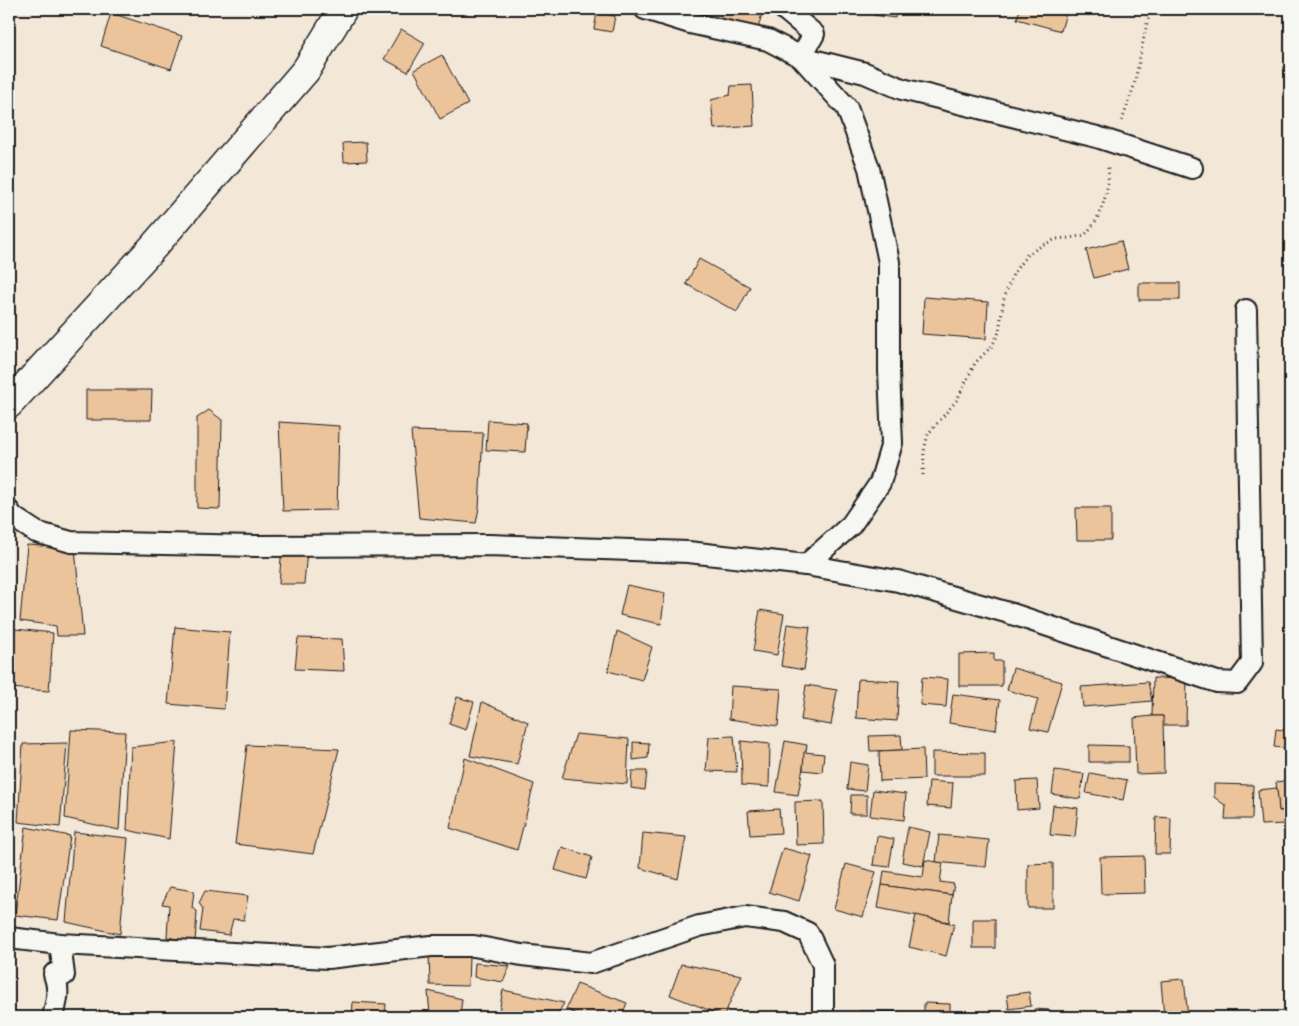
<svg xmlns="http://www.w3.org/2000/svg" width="1299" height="1026" font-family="'Comic Neue',sans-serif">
	<rect width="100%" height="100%" fill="#f3e7d8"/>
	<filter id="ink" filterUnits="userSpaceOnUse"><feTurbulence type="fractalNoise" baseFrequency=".02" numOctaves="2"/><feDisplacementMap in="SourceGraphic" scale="10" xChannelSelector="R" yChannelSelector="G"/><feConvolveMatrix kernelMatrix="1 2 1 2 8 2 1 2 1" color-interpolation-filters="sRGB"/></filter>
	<g filter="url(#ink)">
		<g fill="#ecc49c" stroke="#1c1c1c">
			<path d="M 705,9 L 763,9 L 758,29 L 703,15 Z"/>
			<path d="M 874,9 L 896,9 L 895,18 L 873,15 Z"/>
			<path d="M 1020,9 L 1067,9 L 1061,31 L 1017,19 Z"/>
			<path d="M 111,13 L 182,36 L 171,69 L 101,46 Z"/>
			<path d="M 597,13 L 615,16 L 612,32 L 594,29 Z"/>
			<path d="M 401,29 L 425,43 L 408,72 L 384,59 Z"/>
			<path d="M 442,55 L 468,104 L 440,119 L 414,70 Z"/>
			<path d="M 752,85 L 754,126 L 714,129 L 711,100 L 730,95 L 731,86 Z"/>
			<path d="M 366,142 L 367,161 L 344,162 L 343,143 Z"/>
			<path d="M 1121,241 L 1128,269 L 1094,278 L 1086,250 Z"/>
			<path d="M 699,259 L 750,287 L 737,312 L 686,284 Z"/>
			<rect x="1139" y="283" width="41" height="17"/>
			<path d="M 924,297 L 988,302 L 986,339 L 922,334 Z"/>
			<path d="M 86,390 L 152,390 L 151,420 L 86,420 Z"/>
			<path d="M 209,410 L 222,420 L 220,509 L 197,508 L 197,418 Z"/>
			<path d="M 488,420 L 527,423 L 525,452 L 486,450 Z"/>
			<path d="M 279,422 L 339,426 L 337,510 L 283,511 Z"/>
			<path d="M 411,431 L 483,433 L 479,508 L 476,523 L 419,518 Z"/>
			<path d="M 1076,508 L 1111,508 L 1111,540 L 1077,540 Z"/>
			<path d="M 27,545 L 75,548 L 83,636 L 57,636 L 56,626 L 20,621 Z"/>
			<path d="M 282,546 L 307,551 L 304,584 L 279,584 Z"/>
			<path d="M 627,585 L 665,593 L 661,624 L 620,615 Z"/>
			<path d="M 760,610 L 784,614 L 777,655 L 753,651 Z"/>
			<path d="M 787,624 L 810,627 L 804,670 L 781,666 Z"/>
			<path d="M 175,627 L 230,632 L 224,709 L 168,704 Z"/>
			<path d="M 15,629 L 53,633 L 49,691 L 10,688 Z"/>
			<path d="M 617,631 L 652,647 L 642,680 L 608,671 Z"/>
			<path d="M 298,638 L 342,639 L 344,671 L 295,669 Z"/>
			<path d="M 994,653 L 994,661 L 1002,661 L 1002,686 L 959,686 L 959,654 Z"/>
			<path d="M 1013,668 L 1062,682 L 1048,732 L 1030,728 L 1038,699 L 1007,690 Z"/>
			<path d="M 922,677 L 948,679 L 946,707 L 920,705 Z"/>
			<path d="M 1153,678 L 1187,679 L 1186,725 L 1162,725 L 1163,716 L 1152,716 Z"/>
			<path d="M 858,679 L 899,681 L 897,721 L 856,718 Z"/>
			<path d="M 1148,682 L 1152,701 L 1083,707 L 1081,687 Z"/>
			<path d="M 806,685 L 837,690 L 831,725 L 801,720 Z"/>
			<path d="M 731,686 L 781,689 L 778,726 L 729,719 Z"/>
			<path d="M 953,694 L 1000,700 L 996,730 L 949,723 Z"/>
			<path d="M 457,697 L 474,702 L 466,730 L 449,724 Z"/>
			<path d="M 482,702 L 528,722 L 517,764 L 470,756 Z"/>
			<path d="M 1152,716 L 1163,716 L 1164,773 L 1136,774 L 1134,718 Z"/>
			<path d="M 1276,729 L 1290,731 L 1290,749 L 1274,747 Z"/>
			<path d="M 71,730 L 125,732 L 119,830 L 65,818 Z"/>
			<path d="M 576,734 L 629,739 L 627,784 L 562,778 Z"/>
			<path d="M 901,735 L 902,750 L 870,751 L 869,736 Z"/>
			<path d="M 734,736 L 737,772 L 706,771 L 709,737 Z"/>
			<path d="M 741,741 L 770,744 L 769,787 L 742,785 Z"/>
			<path d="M 785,741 L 807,745 L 798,795 L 776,792 Z"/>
			<path d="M 177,742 L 169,839 L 127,830 L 131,747 Z"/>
			<path d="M 633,742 L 649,743 L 648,758 L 633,760 Z"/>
			<path d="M 67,743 L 60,827 L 18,822 L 23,744 Z"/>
			<path d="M 247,745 L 339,749 L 313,854 L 235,844 Z"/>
			<path d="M 1089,745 L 1129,746 L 1129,762 L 1089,762 Z"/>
			<path d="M 923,749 L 924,779 L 880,781 L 879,751 Z"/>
			<path d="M 804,752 L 824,754 L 822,772 L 803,770 Z"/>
			<path d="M 932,752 L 985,753 L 985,776 L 932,776 Z"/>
			<path d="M 465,758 L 534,784 L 517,850 L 450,828 Z"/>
			<path d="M 850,762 L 868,765 L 865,791 L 847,789 Z"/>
			<path d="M 1055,770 L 1084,774 L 1080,799 L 1052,794 Z"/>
			<path d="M 632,771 L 647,771 L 645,790 L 631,788 Z"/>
			<path d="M 1090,773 L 1127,780 L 1123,800 L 1086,793 Z"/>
			<path d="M 1037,780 L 1039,808 L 1017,810 L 1016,781 Z"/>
			<path d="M 1290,780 L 1290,810 L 1279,811 L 1276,782 Z"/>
			<path d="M 929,781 L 953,783 L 951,808 L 927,806 Z"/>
			<path d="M 1214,784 L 1253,785 L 1252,819 L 1225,819 L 1226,806 L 1214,797 Z"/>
			<path d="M 1277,788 L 1279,811 L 1284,811 L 1285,824 L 1261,825 L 1258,790 Z"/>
			<path d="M 873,790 L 906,794 L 904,820 L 870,816 Z"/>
			<path d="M 851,795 L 867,795 L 867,814 L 850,814 Z"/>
			<path d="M 823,801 L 824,844 L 796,845 L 795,802 Z"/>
			<path d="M 1053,805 L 1078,808 L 1075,837 L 1050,835 Z"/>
			<path d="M 779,809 L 781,833 L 750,835 L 748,811 Z"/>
			<path d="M 1156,817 L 1171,818 L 1170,854 L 1155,854 Z"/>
			<path d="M 26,827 L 70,836 L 58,920 L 15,915 Z"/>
			<path d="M 908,827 L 930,832 L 923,866 L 902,862 Z"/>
			<path d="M 74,832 L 128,838 L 120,934 L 66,922 Z"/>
			<path d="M 643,833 L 686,837 L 678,879 L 640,868 Z"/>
			<path d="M 939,835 L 989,840 L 986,867 L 936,862 Z"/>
			<path d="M 877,836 L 894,839 L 889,867 L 873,865 Z"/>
			<path d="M 562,847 L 592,857 L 586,879 L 555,870 Z"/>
			<path d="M 783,848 L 812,856 L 799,901 L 769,892 Z"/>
			<path d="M 1144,856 L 1145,893 L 1101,894 L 1100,857 Z"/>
			<path d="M 925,860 L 943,863 L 940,882 L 954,884 L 952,895 L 882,885 L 884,871 L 923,877 Z"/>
			<path d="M 1053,863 L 1053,908 L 1028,908 L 1028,864 Z"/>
			<path d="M 846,864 L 876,872 L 863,917 L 834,909 Z"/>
			<path d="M 882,885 L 952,895 L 949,922 L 878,908 Z"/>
			<path d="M 170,887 L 194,891 L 192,908 L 197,911 L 195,943 L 167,937 L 169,905 L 162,904 Z"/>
			<path d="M 205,891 L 248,896 L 244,920 L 233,919 L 229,935 L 200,931 L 203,909 L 199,903 Z"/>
			<path d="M 916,915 L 954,924 L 946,956 L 909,947 Z"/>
			<rect x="973" y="919" width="22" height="29"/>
			<path d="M 429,953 L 469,956 L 468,986 L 430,985 Z"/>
			<path d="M 475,963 L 510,966 L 503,982 L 474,977 Z"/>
			<path d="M 681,964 L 742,975 L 724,1016 L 670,995 Z"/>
			<path d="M 1184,979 L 1188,1017 L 1164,1017 L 1161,981 Z"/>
			<path d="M 577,984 L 627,1003 L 621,1017 L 582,1017 L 566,1009 Z"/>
			<path d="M 503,990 L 564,1003 L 556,1017 L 498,1017 Z"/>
			<path d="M 428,991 L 462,999 L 460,1015 L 430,1015 Z"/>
			<path d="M 1029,992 L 1031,1006 L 1009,1009 L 1007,995 Z"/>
			<path d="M 353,1002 L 386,1004 L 385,1017 L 352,1017 Z"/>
			<path d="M 924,1003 L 950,1004 L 950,1017 L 924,1017 Z"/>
			<path d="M 1034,1009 L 1050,1010 L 1050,1017 L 1034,1017 Z"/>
			<path d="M 859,1011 L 919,1012 L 919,1017 L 859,1017 Z"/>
		</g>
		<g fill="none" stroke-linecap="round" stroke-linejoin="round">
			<g stroke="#1c1c1c" stroke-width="24">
				<g id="street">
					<path d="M 645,9 L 690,23 L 768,40 L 801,57 L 865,73 L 902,89 L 1097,137 L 1192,168"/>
					<path d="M 784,9 L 814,34 L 801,57 L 847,108 L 869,168 L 889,262 L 889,371 L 892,443 L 880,483 L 851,525 L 806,565"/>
					<path d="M 9,511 L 13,517 L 36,532 L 71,542 L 256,546 L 489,545 L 688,552 L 806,565 L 898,581 L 1009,613 L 1217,682 L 1237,683 L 1252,663 L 1246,310"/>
					<path d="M 9,938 L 60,944 L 328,958 L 431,946 L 474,946 L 522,955 L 591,963 L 699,926 L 745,917 L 784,922 L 808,933 L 823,965 L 823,1017"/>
					<path d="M 53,1017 C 57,1000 60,991 54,974 L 64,975 L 60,944"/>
				</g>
			</g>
			<g stroke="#1c1c1c" stroke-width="31">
				<path id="secondary" d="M 9,404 L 154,246 L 306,70 L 343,9"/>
			</g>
			<g stroke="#1c1c1c" stroke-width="3" stroke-dasharray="1 4" stroke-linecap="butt">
				<path d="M 1122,121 L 1134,86 L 1146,27 L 1151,9"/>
				<path d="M 923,475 L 924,451 L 928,434 L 957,400 L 975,363 L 992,346 L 999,332 L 1004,297 L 1014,272 L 1027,255 L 1041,246 L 1056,239 L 1070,238 L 1085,235 C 1088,231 1092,227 1095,222 C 1103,210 1112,178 1107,164"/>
			</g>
			<use href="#street" stroke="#f6f6f2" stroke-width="20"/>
			<use href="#secondary" stroke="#f6f6f2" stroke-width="28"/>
		</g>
	</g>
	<rect width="1299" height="1026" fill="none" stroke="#f6f6f2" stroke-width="30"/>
	<rect x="15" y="15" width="1269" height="996" fill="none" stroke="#1c1c1c" stroke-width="2" filter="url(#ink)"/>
</svg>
